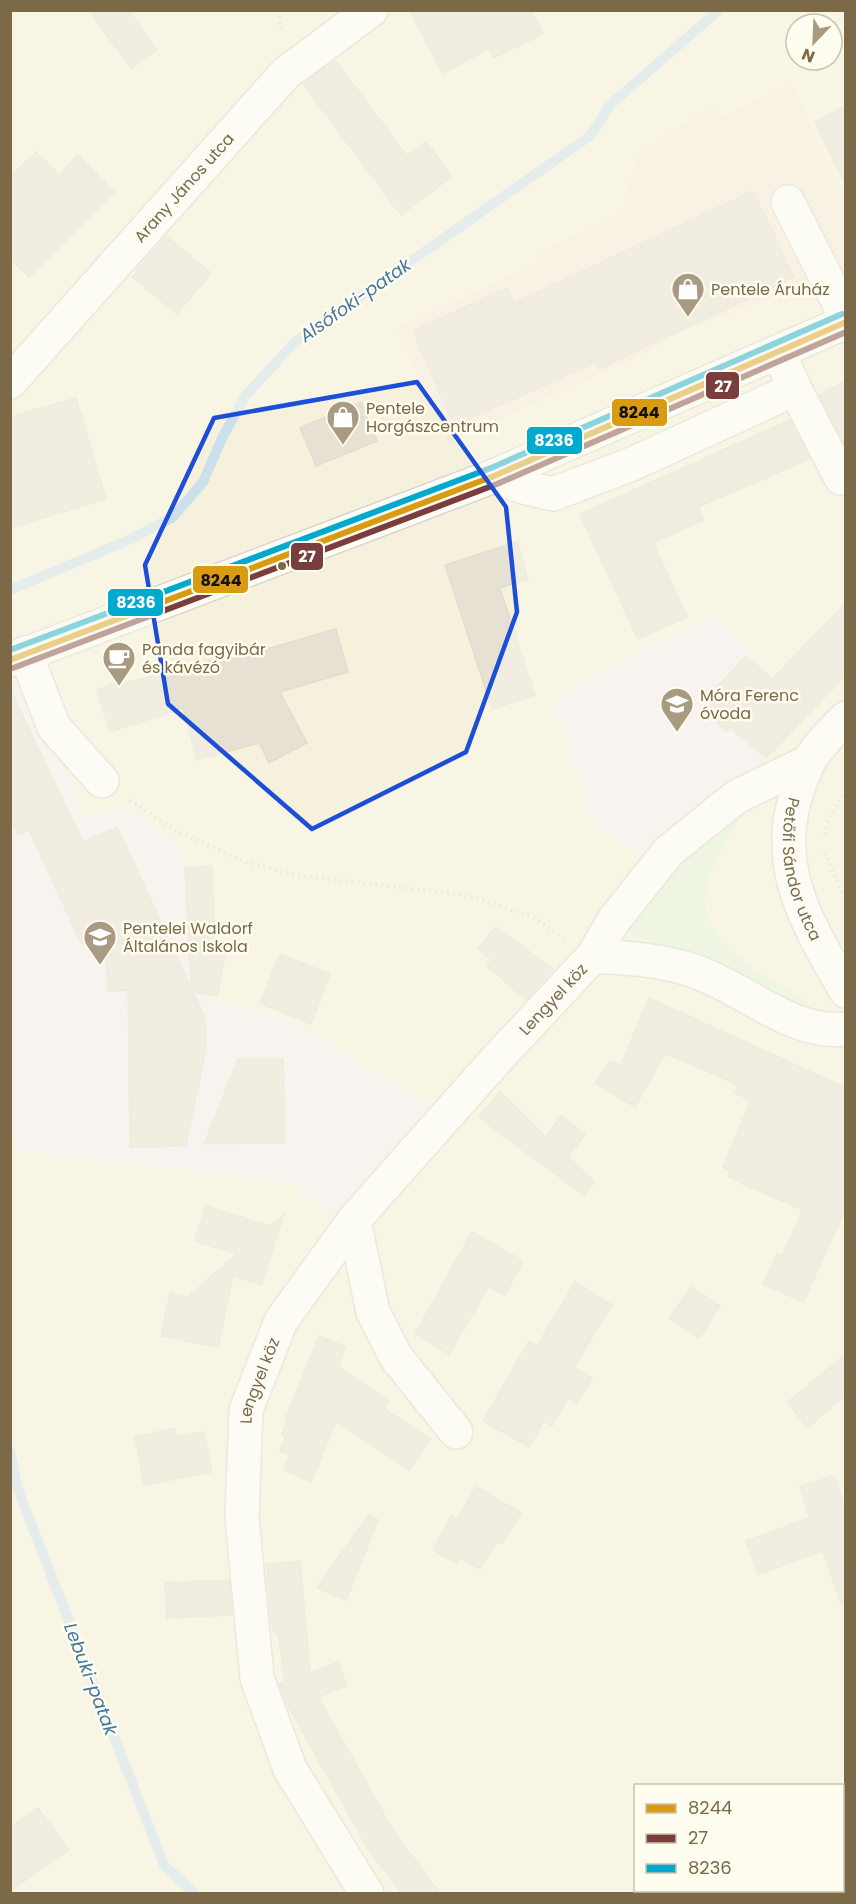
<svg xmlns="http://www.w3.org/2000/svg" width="856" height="1904" font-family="Poppins,sans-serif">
	<rect width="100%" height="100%" fill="#f9f8ec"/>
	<path fill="#f6f1dc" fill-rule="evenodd" d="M 11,11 L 845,11 L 845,1893 L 11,1893 ZM 796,24 L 832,24 L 832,60 L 796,60 ZM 636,1786 L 842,1786 L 842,1890 L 636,1890 Z"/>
	<path fill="#f4ecda" d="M 792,84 L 845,197 L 845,269 L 674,335 L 654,349 L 448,442 L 397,328 L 539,263 L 537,253 L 621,214 L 638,155 L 712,106 L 719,118 Z"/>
	<g fill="#f9edf4">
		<path d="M 714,617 L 810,713 L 770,754 L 734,783 L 639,853 L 595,826 L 553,699 L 649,646 Z"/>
		<path d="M 24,683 L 87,819 L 118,809 L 137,812 L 184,849 L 191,993 L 309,1028 L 347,1055 L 433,1107 L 415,1124 L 331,1218 L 293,1182 L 19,1151 L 10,1117 L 10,688 Z"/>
	</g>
	<path fill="#dff2d5" d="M 743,813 C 727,839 705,870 705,902 C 704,946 774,981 807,1002 L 802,1009 L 623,930 L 680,856 Z"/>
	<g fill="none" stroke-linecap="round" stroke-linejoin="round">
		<g stroke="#cce0eb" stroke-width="10">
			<path d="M 10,590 L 131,539 L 173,517 L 203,482 L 223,436 L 246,395 L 295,342 L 590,136 L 611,104 L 719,10"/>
			<path d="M 10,1451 L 18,1490 L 164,1865 L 195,1894"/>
		</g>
	</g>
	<g fill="#e6e1d3" stroke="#e3ddcd" stroke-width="1.5">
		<path d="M 88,10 L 128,10 L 157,50 L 131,68 Z"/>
		<path d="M 409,10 L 531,10 L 543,34 L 493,58 L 489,49 L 443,73 Z"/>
		<path d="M 335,60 L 407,156 L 426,142 L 452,176 L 401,215 L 303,84 Z"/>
		<path d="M 846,105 L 846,186 L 815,122 Z"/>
		<path d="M 36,152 L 59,175 L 78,155 L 114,192 L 29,277 L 10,258 L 10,177 Z"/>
		<path d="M 753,191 L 794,277 L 599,369 L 596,362 L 454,426 L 413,331 L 507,288 L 514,303 Z"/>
		<path d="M 166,236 L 211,273 L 177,314 L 132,277 Z"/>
		<path d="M 846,381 L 846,444 L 845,444 L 819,395 Z"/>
		<path d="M 76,398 L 106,499 L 10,528 L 10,417 Z"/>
		<path d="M 361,402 L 377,441 L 316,466 L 300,428 Z"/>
		<path d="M 790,420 L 810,459 L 698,507 L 704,520 L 653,543 L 687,617 L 638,639 L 580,514 Z"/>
		<path d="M 517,542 L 528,579 L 500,588 L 535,695 L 492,709 L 445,565 Z"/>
		<path d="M 846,603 L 846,675 L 766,758 L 730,727 L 726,732 L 707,713 L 711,708 L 703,701 L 746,656 L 772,679 Z"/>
		<path d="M 336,629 L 348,672 L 280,692 L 307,743 L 269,763 L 259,743 L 197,760 L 183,708 L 110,732 L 97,690 L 121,681 L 122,684 L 225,657 L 226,661 Z"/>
		<path d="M 10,689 L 83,842 L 117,827 L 191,987 L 185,868 L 212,866 L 215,943 L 227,945 L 217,996 L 193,992 L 205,1018 L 206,1048 L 186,1146 L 130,1147 L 128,990 L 108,991 L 105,935 L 82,945 L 29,830 L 18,835 L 10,818 Z"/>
		<path d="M 496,927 L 553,969 L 526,1000 L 487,966 L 492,960 L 478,949 Z"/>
		<path d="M 280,954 L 330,974 L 311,1024 L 260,1003 Z"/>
		<path d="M 649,998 L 846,1088 L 846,1208 L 803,1302 L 763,1284 L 777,1254 L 782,1256 L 803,1210 L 741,1183 L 742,1182 L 728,1176 L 730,1172 L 723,1167 L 751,1100 L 735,1093 L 739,1085 L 665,1053 L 635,1107 L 595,1083 L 610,1061 L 621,1065 Z"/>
		<path d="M 238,1059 L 283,1059 L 285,1143 L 204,1144 Z"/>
		<path d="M 500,1092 L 546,1137 L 561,1116 L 585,1134 L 568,1157 L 594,1182 L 584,1195 L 499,1133 L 479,1116 Z"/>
		<path d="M 206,1206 L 270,1226 L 284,1214 L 261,1285 L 233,1275 L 218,1347 L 161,1336 L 170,1293 L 188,1297 L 237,1254 L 195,1241 Z"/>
		<path d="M 472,1232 L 523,1261 L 505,1295 L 489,1286 L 449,1354 L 415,1334 Z"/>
		<path d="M 575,1282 L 612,1305 L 574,1367 L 592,1378 L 577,1404 L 568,1398 L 552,1426 L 544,1421 L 529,1447 L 483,1421 L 529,1341 L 537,1346 Z"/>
		<path d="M 691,1287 L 720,1306 L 699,1338 L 669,1318 Z"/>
		<path d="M 319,1336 L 346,1347 L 338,1367 L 389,1401 L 384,1409 L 430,1439 L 409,1470 L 336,1421 L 311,1482 L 284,1470 L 290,1455 L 280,1451 L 286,1436 L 282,1435 L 287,1421 L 285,1420 Z"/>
		<path d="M 846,1354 L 846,1395 L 807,1428 L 788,1402 Z"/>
		<path d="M 175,1428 L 176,1437 L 204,1432 L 212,1472 L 144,1485 L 135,1437 Z"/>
		<path d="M 834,1476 L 846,1510 L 846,1603 L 841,1604 L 823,1551 L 758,1574 L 746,1541 L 810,1518 L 800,1487 Z"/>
		<path d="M 476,1487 L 521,1513 L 502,1544 L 497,1541 L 480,1569 L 460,1558 L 456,1563 L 433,1550 L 451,1516 L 457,1519 Z"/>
		<path d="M 369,1514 L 378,1520 L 346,1600 L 317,1588 Z"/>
		<path d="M 300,1561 L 310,1673 L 338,1662 L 347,1686 L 318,1697 L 394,1832 L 440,1893 L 402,1893 L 370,1852 L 286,1702 L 279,1684 L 285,1682 L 278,1634 L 274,1634 L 270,1613 L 267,1564 Z"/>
		<path d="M 229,1580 L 232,1615 L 167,1618 L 165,1583 Z"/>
		<path d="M 38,1808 L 69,1850 L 10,1891 L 10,1827 Z"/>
	</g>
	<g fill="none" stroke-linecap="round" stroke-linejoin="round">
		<g stroke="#d9d5ca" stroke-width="36">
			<g id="minor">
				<path d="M 788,202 L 846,317"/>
				<path id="s1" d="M 10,382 L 286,73 L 371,10"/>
				<path d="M 795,389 L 841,478"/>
				<path d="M 494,476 L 523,487 L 553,494 L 632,464 L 795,389 L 779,353"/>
				<path d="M 25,653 L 54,727 L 102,781"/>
				<path d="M 10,660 L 494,476 L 846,322"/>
				<path id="s2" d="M 846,718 C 834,731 815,747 808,764 C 765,854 801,913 846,991"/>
				<path d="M 593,956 C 629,958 664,960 697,972 C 745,989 792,1035 846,1029"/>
				<path d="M 354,1220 L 373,1312 L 396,1357 L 456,1432"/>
				<path id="s3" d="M 367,1894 L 290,1769 L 257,1678 L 242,1517 L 246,1410 L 281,1321 L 354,1220 L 496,1060 L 593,956 L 614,920 L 669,851 L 736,797 L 808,762"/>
			</g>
		</g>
		<g stroke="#dcd8cd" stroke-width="4" stroke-dasharray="1.5 4.5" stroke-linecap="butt">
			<path d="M 279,10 L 281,34"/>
			<path d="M 130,800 L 174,830 L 246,862 L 301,876 L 466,895 L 533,917 L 564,938"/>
			<path d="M 825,834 L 829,817 L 846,792"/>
			<path d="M 825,853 L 846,902"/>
		</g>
		<use href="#minor" stroke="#fefefc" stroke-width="33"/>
		<g stroke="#fffdf0" stroke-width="10">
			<path id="bus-1" d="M 10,660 L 494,476 L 846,322"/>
		</g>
		<g stroke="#fffdf0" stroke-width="10">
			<path id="bus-2" d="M 13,668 L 497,484 L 846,332"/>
		</g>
		<g stroke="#fffdf0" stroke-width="10">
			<path id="bus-3" d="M 10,650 L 491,468 L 842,314"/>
		</g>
		<use href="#bus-1" stroke="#d89b12" stroke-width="6"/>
		<use href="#bus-2" stroke="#7a3d3d" stroke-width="6"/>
		<use href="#bus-3" stroke="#00a9ce" stroke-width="6"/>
	</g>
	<path d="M0 0H856V1904H0ZM 417,382 L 506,507 L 517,612 L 466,752 L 312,829 L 168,704 L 145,565 L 214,418 Z" fill="#f9f8ec" fill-opacity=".55" fill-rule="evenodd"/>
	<path fill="none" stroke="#1d4ed8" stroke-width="4.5" stroke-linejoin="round" d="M 417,382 L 506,507 L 517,612 L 466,752 L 312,829 L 168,704 L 145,565 L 214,418 Z"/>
	<defs>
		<g id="shop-pin" transform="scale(1.725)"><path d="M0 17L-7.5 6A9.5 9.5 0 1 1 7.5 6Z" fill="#a89b81" stroke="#fffdf0"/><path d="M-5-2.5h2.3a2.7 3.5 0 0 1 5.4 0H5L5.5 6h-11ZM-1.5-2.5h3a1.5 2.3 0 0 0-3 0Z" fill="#fff"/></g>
		<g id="cafe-pin" transform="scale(1.725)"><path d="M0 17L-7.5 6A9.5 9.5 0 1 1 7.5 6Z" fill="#a89b81" stroke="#fffdf0"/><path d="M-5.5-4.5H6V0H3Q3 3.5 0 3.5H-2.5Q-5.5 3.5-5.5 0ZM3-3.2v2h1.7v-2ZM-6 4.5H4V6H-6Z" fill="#fff"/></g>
		<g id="school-pin" transform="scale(1.725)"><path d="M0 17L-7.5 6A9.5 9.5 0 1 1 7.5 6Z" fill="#a89b81" stroke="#fffdf0"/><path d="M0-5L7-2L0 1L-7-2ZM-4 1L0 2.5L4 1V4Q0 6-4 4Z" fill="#fff"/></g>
	</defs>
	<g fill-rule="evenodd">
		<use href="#shop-pin" x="688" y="289"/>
		<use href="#shop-pin" x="343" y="417"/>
		<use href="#cafe-pin" x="119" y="658"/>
		<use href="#school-pin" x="677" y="704"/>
		<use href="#school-pin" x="100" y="937"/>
	</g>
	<circle fill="#7c6948" stroke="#fffdf0" stroke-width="2" cx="282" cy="566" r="5"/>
	<g text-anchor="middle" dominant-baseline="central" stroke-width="5" stroke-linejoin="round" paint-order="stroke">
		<g font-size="16" fill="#7c6948" stroke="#fffdf0">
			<text stroke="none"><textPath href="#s1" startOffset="261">Arany János utca</textPath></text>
			<text stroke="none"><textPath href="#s2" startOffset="170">Petőfi Sándor utca</textPath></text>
			<text stroke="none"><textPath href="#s3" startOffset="1030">Lengyel köz</textPath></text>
			<text stroke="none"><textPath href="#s3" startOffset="544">Lengyel köz</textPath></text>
		</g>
		<g font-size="16" fill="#7c6948" stroke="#fffdf0" text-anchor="start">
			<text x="711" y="289">Pentele Áruház</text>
			<text x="366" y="408">Pentele<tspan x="366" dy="18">Horgászcentrum</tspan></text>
			<text x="142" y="649">Panda fagyibár<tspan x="142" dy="18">és kávézó</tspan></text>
			<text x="700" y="695">Móra Ferenc<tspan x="700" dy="18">óvoda</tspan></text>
			<text x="123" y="928">Pentelei Waldorf<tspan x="123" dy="18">Általános Iskola</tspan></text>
		</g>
		<g font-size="18" font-style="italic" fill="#4478a0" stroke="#fffdf0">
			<text transform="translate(355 300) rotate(-35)">Alsófoki-patak</text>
			<text transform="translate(91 1679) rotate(69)">Lebuki-patak</text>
		</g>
	</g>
	<g stroke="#fffdf0" stroke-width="2">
		<rect x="705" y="371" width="35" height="29" rx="6" fill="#7a3d3d"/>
		<rect x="611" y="398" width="57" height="29" rx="6" fill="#d89b12"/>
		<rect x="526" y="426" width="57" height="29" rx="6" fill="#00a9ce"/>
		<rect x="290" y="542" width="34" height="29" rx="6" fill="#7a3d3d"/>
		<rect x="192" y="565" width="57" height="29" rx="6" fill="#d89b12"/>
		<rect x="107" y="588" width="57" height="29" rx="6" fill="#00a9ce"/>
	</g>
	<g font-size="16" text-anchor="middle" font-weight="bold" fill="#fff">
		<text x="723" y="392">27</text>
		<text x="554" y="446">8236</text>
		<text x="307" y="562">27</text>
		<text x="136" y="608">8236</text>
	</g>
	<g font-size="16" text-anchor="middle" font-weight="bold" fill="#111">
		<text x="639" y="418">8244</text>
		<text x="221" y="586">8244</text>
	</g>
	<rect width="856" height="1904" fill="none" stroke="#7c6948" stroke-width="24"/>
	<rect x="634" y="1784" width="210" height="108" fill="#fffdf0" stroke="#cbc2ad" stroke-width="1.5"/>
	<rect x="646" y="1804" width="30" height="9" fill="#d89b12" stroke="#cbc2ad" stroke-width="1.5"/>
	<text x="688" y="1814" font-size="18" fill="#7c6948">8244</text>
	<rect x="646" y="1834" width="30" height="9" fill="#7a3d3d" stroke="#cbc2ad" stroke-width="1.5"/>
	<text x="688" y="1844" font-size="18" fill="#7c6948">27</text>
	<rect x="646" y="1864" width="30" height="9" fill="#00a9ce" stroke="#cbc2ad" stroke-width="1.5"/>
	<text x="688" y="1874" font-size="18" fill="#7c6948">8236</text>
	<g transform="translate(814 42) rotate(203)"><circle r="28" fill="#fffdf0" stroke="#cbc2ad" stroke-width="1.5"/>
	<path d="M0-4.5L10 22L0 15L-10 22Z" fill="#a89b81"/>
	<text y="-9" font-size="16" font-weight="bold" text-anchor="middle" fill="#7c6948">N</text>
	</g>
</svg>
